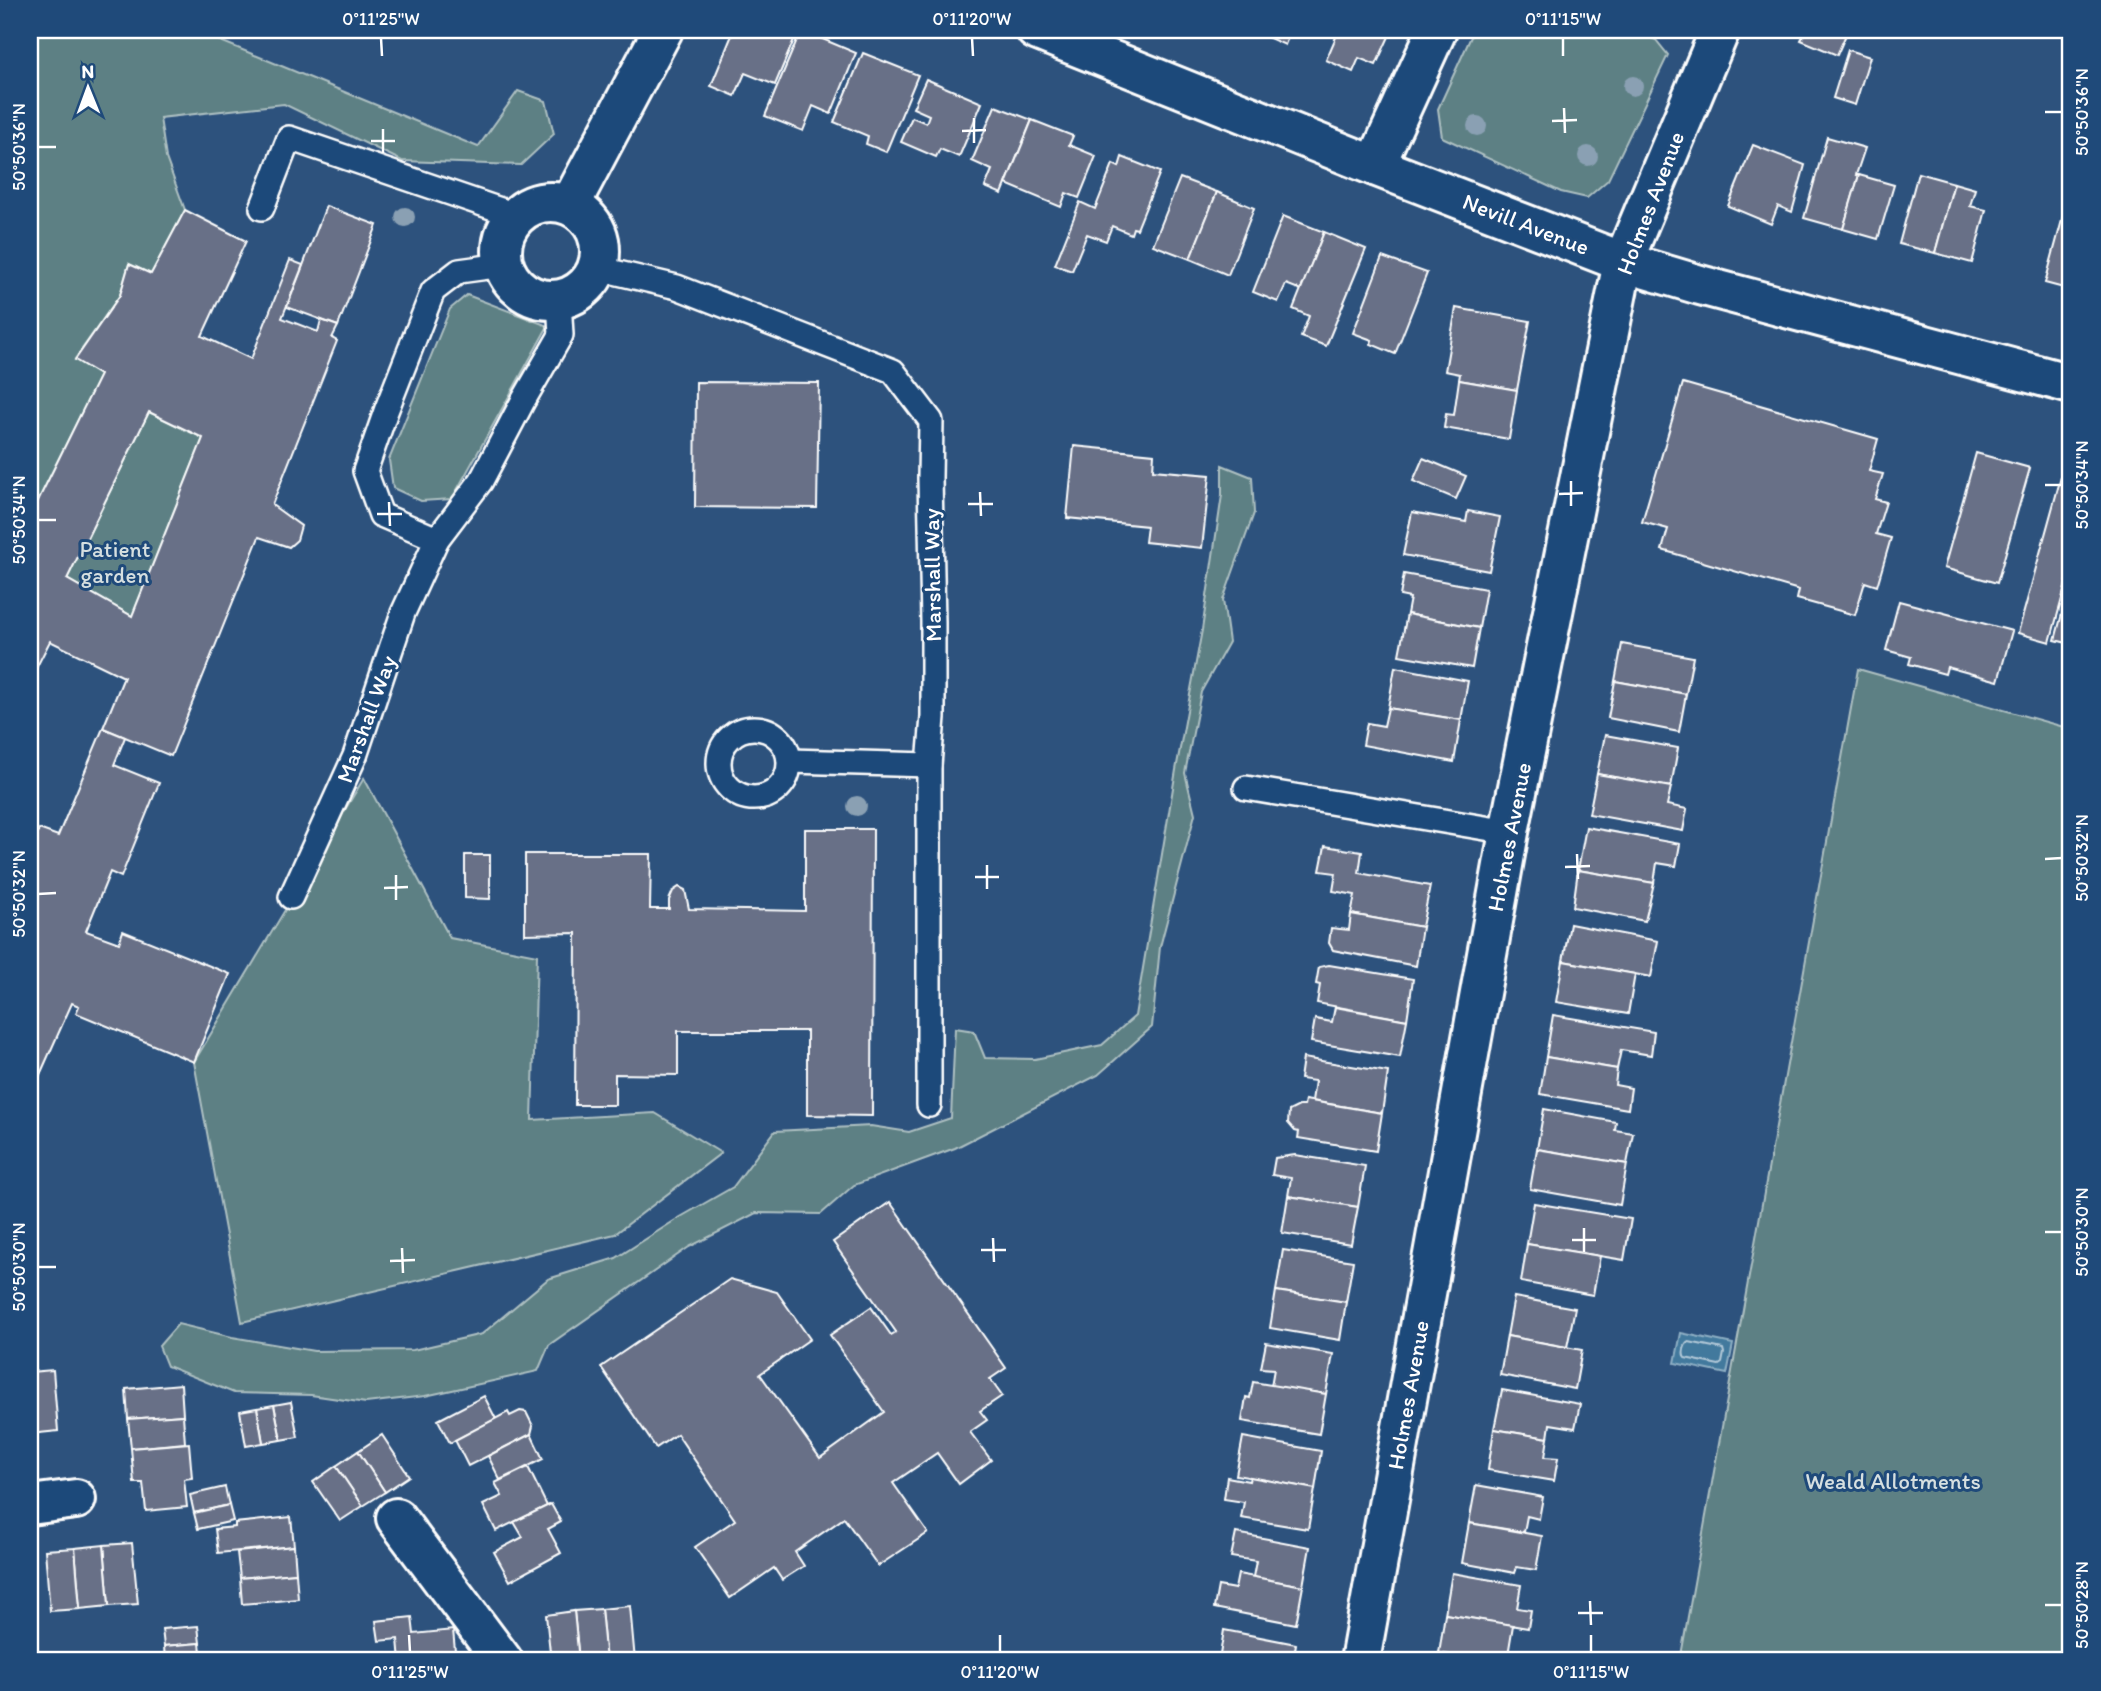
<svg xmlns="http://www.w3.org/2000/svg" width="2101" height="1691" font-family="Itim,sans-serif">
	<rect width="100%" height="100%" fill="#2d527d"/>
	<filter id="ink" filterUnits="userSpaceOnUse"><feTurbulence type="fractalNoise" baseFrequency=".0143" numOctaves="2"/><feDisplacementMap in="SourceGraphic" scale="14" xChannelSelector="R" yChannelSelector="G"/><feConvolveMatrix kernelMatrix="1 2 1 2 8 2 1 2 1" color-interpolation-filters="sRGB"/></filter>
	<g filter="url(#ink)">
		<g fill="#5d8084" stroke="#aec0c2" stroke-width="2">
			<path d="M 30,30 L 194,30 L 478,147 L 518,91 L 546,101 L 554,134 L 521,165 L 402,161 L 284,104 L 160,118 L 166,158 L 185,210 L 151,274 L 129,264 L 120,295 L 75,359 L 100,375 L 30,517 Z"/>
			<path d="M 1474,30 L 1634,30 L 1656,40 L 1668,55 L 1608,180 L 1587,198 L 1561,192 L 1442,137 L 1438,109 Z"/>
			<path d="M 467,295 L 548,326 L 452,499 L 421,501 L 393,488 L 389,460 L 450,309 Z"/>
			<path d="M 149,412 L 203,438 L 132,616 L 67,579 Z"/>
			<path d="M 1222,465 L 1252,477 L 1254,513 L 1223,600 L 1229,642 L 1201,692 L 1185,773 L 1195,814 L 1160,947 L 1152,1027 L 1098,1075 L 955,1148 L 854,1185 L 821,1214 L 756,1213 L 689,1247 L 549,1345 L 538,1371 L 425,1396 L 366,1403 L 311,1395 L 234,1393 L 167,1366 L 159,1346 L 178,1324 L 232,1337 L 314,1351 L 413,1350 L 482,1334 L 548,1279 L 616,1258 L 677,1219 L 733,1187 L 775,1131 L 871,1126 L 909,1132 L 951,1118 L 955,1028 L 974,1031 L 985,1058 L 1035,1059 L 1102,1045 L 1135,1016 L 1176,770 L 1202,630 L 1222,495 Z"/>
			<path d="M 1858,669 L 2071,729 L 2071,1661 L 1680,1661 Z"/>
			<path d="M 364,778 L 450,938 L 537,955 L 532,1120 L 655,1113 L 721,1153 L 615,1234 L 242,1322 L 194,1062 Z"/>
		</g>
		<path fill="#42799d" stroke="#8eafc4" stroke-width="2" d="M 1681,1333 L 1733,1344 L 1727,1374 L 1675,1363 Z"/>
		<g fill="none" stroke-linecap="round" stroke-linejoin="round">
			<path stroke="#b3c9d8" stroke-width="2" d="M 1689,1342 L 1723,1349 L 1724,1353 L 1722,1363 L 1719,1365 L 1685,1358 C 1682,1354 1684,1344 1689,1342 Z"/>
		</g>
		<g fill="#677087" stroke="#fff" stroke-width="2" fill-rule="evenodd">
			<path d="M 734,30 L 798,30 L 775,85 L 745,73 L 735,96 L 711,86 Z"/>
			<path d="M 801,30 L 856,53 L 831,114 L 813,106 L 803,131 L 765,116 Z"/>
			<path d="M 1259,30 L 1291,30 L 1285,45 L 1258,33 Z"/>
			<path d="M 1339,30 L 1392,30 L 1376,65 L 1359,58 L 1353,72 L 1326,60 Z"/>
			<path d="M 1806,30 L 1848,30 L 1837,55 L 1801,40 Z"/>
			<path d="M 1848,50 L 1870,57 L 1855,105 L 1833,98 Z"/>
			<path d="M 863,53 L 918,75 L 886,152 L 866,144 L 868,136 L 834,122 Z"/>
			<path d="M 926,79 L 982,103 L 959,157 L 940,149 L 936,157 L 901,142 L 912,117 L 926,123 L 929,115 L 913,108 Z"/>
			<path d="M 995,106 L 1032,120 L 1002,194 L 985,187 L 992,170 L 972,161 Z"/>
			<path d="M 1032,120 L 1073,136 L 1069,145 L 1096,156 L 1079,198 L 1066,193 L 1061,207 L 1006,184 Z"/>
			<path d="M 1827,137 L 1865,148 L 1856,175 L 1859,175 L 1843,229 L 1804,218 Z"/>
			<path d="M 1753,145 L 1805,165 L 1792,212 L 1778,206 L 1771,224 L 1728,206 Z"/>
			<path d="M 1122,157 L 1160,172 L 1137,229 L 1133,228 L 1131,234 L 1112,226 L 1106,241 L 1087,234 L 1072,271 L 1055,265 L 1080,202 L 1095,209 L 1113,164 L 1119,167 Z"/>
			<path d="M 1918,173 L 1954,183 L 1935,253 L 1899,244 Z"/>
			<path d="M 1859,175 L 1894,185 L 1878,239 L 1843,229 Z"/>
			<path d="M 1180,178 L 1217,192 L 1190,259 L 1153,245 Z"/>
			<path d="M 1954,183 L 1975,189 L 1970,206 L 1986,210 L 1972,263 L 1935,253 Z"/>
			<path d="M 1217,192 L 1254,208 L 1228,275 L 1190,259 Z"/>
			<path d="M 2068,198 L 2071,199 L 2071,290 L 2045,283 Z"/>
			<path d="M 326,206 L 377,225 L 338,326 L 287,307 Z"/>
			<path d="M 185,210 L 246,241 L 202,336 L 251,359 L 290,260 L 303,265 L 282,318 L 318,332 L 321,320 L 338,326 L 332,338 L 337,341 L 272,505 L 301,526 L 297,540 L 289,547 L 259,537 L 171,756 L 103,728 L 124,677 L 50,641 L 30,680 L 30,517 L 100,375 L 75,360 L 120,295 L 129,264 L 151,274 ZM 149,412 L 203,438 L 132,616 L 67,579 Z"/>
			<path d="M 1283,216 L 1324,232 L 1301,290 L 1286,284 L 1278,302 L 1253,292 Z"/>
			<path d="M 1324,232 L 1366,249 L 1326,346 L 1301,337 L 1309,316 L 1293,309 Z"/>
			<path d="M 1382,257 L 1427,273 L 1395,354 L 1371,344 L 1372,340 L 1353,333 Z"/>
			<path d="M 1456,308 L 1530,321 L 1517,390 L 1459,380 L 1460,374 L 1445,371 Z"/>
			<path d="M 1459,380 L 1517,390 L 1509,439 L 1444,428 L 1446,414 L 1454,415 Z"/>
			<path d="M 696,382 L 819,383 L 817,508 L 695,507 Z"/>
			<path d="M 1683,383 L 1878,439 L 1869,471 L 1883,474 L 1875,499 L 1886,502 L 1876,534 L 1891,538 L 1877,586 L 1865,582 L 1855,615 L 1797,599 L 1799,590 L 1662,550 L 1668,529 L 1642,522 Z"/>
			<path d="M 1074,446 L 1154,454 L 1153,470 L 1210,475 L 1202,548 L 1145,542 L 1147,526 L 1067,518 Z"/>
			<path d="M 1976,453 L 2030,468 L 1997,583 L 1944,568 Z"/>
			<path d="M 1423,458 L 1466,476 L 1456,499 L 1413,481 Z"/>
			<path d="M 2061,477 L 2071,480 L 2071,566 L 2050,642 L 2018,633 Z"/>
			<path d="M 1468,511 L 1500,517 L 1489,571 L 1403,555 L 1412,512 L 1466,522 Z"/>
			<path d="M 1404,574 L 1486,589 L 1479,628 L 1407,614 L 1410,598 L 1400,596 Z"/>
			<path d="M 2071,580 L 2071,644 L 2055,640 Z"/>
			<path d="M 1899,601 L 2012,631 L 1998,681 L 1947,667 L 1945,674 L 1909,664 L 1911,657 L 1886,650 Z"/>
			<path d="M 1407,614 L 1479,628 L 1472,668 L 1399,655 Z"/>
			<path d="M 1622,644 L 1693,657 L 1686,694 L 1615,681 Z"/>
			<path d="M 1395,667 L 1468,681 L 1461,720 L 1388,708 Z"/>
			<path d="M 1615,681 L 1686,694 L 1679,732 L 1608,718 Z"/>
			<path d="M 1388,708 L 1461,720 L 1454,762 L 1363,745 L 1367,723 L 1384,726 Z"/>
			<path d="M 103,728 L 125,737 L 114,765 L 159,783 L 121,877 L 110,872 L 86,931 L 119,943 L 123,931 L 230,974 L 194,1062 L 76,1013 L 79,1006 L 72,1003 L 30,1097 L 30,851 L 39,829 L 58,836 Z"/>
			<path d="M 1605,735 L 1678,748 L 1671,787 L 1597,774 Z"/>
			<path d="M 1597,774 L 1671,787 L 1667,805 L 1687,809 L 1683,831 L 1589,814 Z"/>
			<path d="M 1586,827 L 1680,844 L 1676,866 L 1657,863 L 1654,883 L 1578,870 Z"/>
			<path d="M 805,829 L 873,829 L 872,1116 L 807,1115 L 807,1031 L 678,1031 L 678,1075 L 615,1074 L 615,1105 L 575,1105 L 576,933 L 525,934 L 525,854 L 651,854 L 650,909 L 669,909 L 669,900 L 673,891 L 679,887 L 685,890 L 689,909 L 805,911 Z"/>
			<path d="M 1325,846 L 1362,852 L 1359,873 L 1430,886 L 1422,927 L 1351,914 L 1355,895 L 1333,891 L 1336,873 L 1320,871 Z"/>
			<path d="M 465,855 L 490,855 L 490,899 L 465,898 Z"/>
			<path d="M 1578,870 L 1654,883 L 1645,921 L 1573,907 Z"/>
			<path d="M 1351,914 L 1422,927 L 1416,966 L 1333,950 L 1329,943 L 1331,928 L 1349,930 Z"/>
			<path d="M 1570,924 L 1658,941 L 1651,977 L 1563,961 Z"/>
			<path d="M 1563,961 L 1635,974 L 1628,1014 L 1556,1002 Z"/>
			<path d="M 1329,965 L 1413,979 L 1407,1020 L 1317,1003 L 1320,985 L 1316,984 L 1319,967 Z"/>
			<path d="M 1335,1007 L 1407,1020 L 1400,1057 L 1311,1042 L 1315,1019 L 1332,1022 Z"/>
			<path d="M 1553,1015 L 1654,1032 L 1651,1055 L 1621,1050 L 1617,1069 L 1546,1057 Z"/>
			<path d="M 1546,1057 L 1617,1069 L 1615,1085 L 1631,1088 L 1628,1109 L 1540,1094 Z"/>
			<path d="M 1303,1058 L 1388,1072 L 1382,1113 L 1312,1101 L 1315,1081 L 1300,1079 Z"/>
			<path d="M 1305,1100 L 1382,1113 L 1376,1151 L 1298,1138 L 1299,1132 L 1295,1131 L 1288,1123 L 1289,1111 L 1299,1106 L 1304,1106 Z"/>
			<path d="M 1544,1109 L 1616,1122 L 1615,1130 L 1633,1133 L 1627,1164 L 1537,1149 Z"/>
			<path d="M 1537,1149 L 1627,1164 L 1620,1205 L 1530,1189 Z"/>
			<path d="M 1295,1155 L 1365,1166 L 1358,1207 L 1288,1196 L 1291,1178 L 1272,1175 L 1275,1158 Z"/>
			<path d="M 1288,1196 L 1358,1207 L 1351,1244 L 1282,1233 Z"/>
			<path d="M 890,1202 L 1006,1368 L 990,1379 L 1002,1396 L 980,1411 L 987,1420 L 970,1432 L 991,1460 L 959,1484 L 937,1453 L 893,1483 L 928,1533 L 878,1566 L 844,1518 L 795,1552 L 804,1566 L 782,1580 L 774,1568 L 730,1598 L 695,1547 L 735,1520 L 677,1434 L 656,1448 L 601,1367 L 730,1279 L 777,1292 L 810,1339 L 760,1374 L 820,1458 L 884,1412 L 830,1335 L 871,1307 L 891,1335 L 896,1332 L 833,1242 Z"/>
			<path d="M 1534,1203 L 1631,1219 L 1624,1260 L 1527,1244 Z"/>
			<path d="M 1527,1244 L 1600,1256 L 1593,1295 L 1521,1282 Z"/>
			<path d="M 1283,1250 L 1353,1261 L 1346,1302 L 1276,1291 Z"/>
			<path d="M 1276,1291 L 1346,1302 L 1340,1340 L 1270,1328 Z"/>
			<path d="M 1514,1297 L 1575,1308 L 1567,1347 L 1507,1336 Z"/>
			<path d="M 1507,1336 L 1582,1350 L 1575,1389 L 1500,1375 Z"/>
			<path d="M 1266,1343 L 1333,1354 L 1326,1394 L 1271,1386 L 1274,1369 L 1261,1368 Z"/>
			<path d="M 53,1370 L 58,1431 L 30,1434 L 30,1372 Z"/>
			<path d="M 1253,1382 L 1326,1394 L 1319,1434 L 1242,1421 L 1246,1397 L 1250,1398 Z"/>
			<path d="M 181,1384 L 183,1415 L 128,1419 L 126,1389 Z"/>
			<path d="M 1502,1390 L 1580,1404 L 1575,1428 L 1550,1424 L 1548,1438 L 1494,1429 Z"/>
			<path d="M 484,1396 L 496,1419 L 450,1443 L 438,1420 Z"/>
			<path d="M 291,1402 L 298,1437 L 281,1440 L 274,1405 Z"/>
			<path d="M 274,1405 L 281,1440 L 263,1443 L 257,1408 Z"/>
			<path d="M 257,1408 L 263,1443 L 246,1446 L 240,1411 Z"/>
			<path d="M 520,1411 L 526,1412 L 533,1426 L 531,1434 L 468,1466 L 455,1440 L 508,1412 L 510,1416 Z"/>
			<path d="M 183,1415 L 185,1443 L 131,1448 L 128,1419 Z"/>
			<path d="M 1494,1429 L 1548,1438 L 1545,1457 L 1558,1458 L 1554,1481 L 1488,1470 Z"/>
			<path d="M 531,1434 L 543,1459 L 500,1480 L 488,1456 Z"/>
			<path d="M 382,1435 L 409,1476 L 385,1492 L 358,1451 Z"/>
			<path d="M 1243,1437 L 1321,1451 L 1315,1489 L 1236,1475 Z"/>
			<path d="M 189,1443 L 192,1478 L 184,1479 L 187,1507 L 146,1511 L 143,1483 L 134,1483 L 131,1448 Z"/>
			<path d="M 358,1451 L 385,1492 L 363,1506 L 336,1466 Z"/>
			<path d="M 336,1466 L 363,1506 L 340,1521 L 313,1482 Z"/>
			<path d="M 528,1467 L 547,1506 L 496,1531 L 483,1505 L 502,1496 L 495,1483 Z"/>
			<path d="M 1227,1477 L 1249,1481 L 1250,1477 L 1315,1489 L 1308,1529 L 1241,1518 L 1244,1502 L 1224,1499 Z"/>
			<path d="M 1476,1485 L 1543,1497 L 1539,1519 L 1527,1516 L 1524,1532 L 1469,1523 Z"/>
			<path d="M 225,1487 L 229,1505 L 194,1513 L 190,1495 Z"/>
			<path d="M 551,1504 L 561,1522 L 548,1529 L 561,1553 L 510,1581 L 494,1552 L 523,1537 L 514,1522 Z"/>
			<path d="M 229,1505 L 233,1521 L 198,1529 L 194,1513 Z"/>
			<path d="M 291,1517 L 294,1546 L 218,1553 L 215,1529 L 235,1527 L 235,1523 Z"/>
			<path d="M 1469,1523 L 1542,1536 L 1536,1570 L 1517,1567 L 1515,1573 L 1462,1563 Z"/>
			<path d="M 1236,1533 L 1310,1547 L 1303,1586 L 1253,1577 L 1256,1561 L 1231,1557 Z"/>
			<path d="M 132,1543 L 138,1604 L 109,1606 L 104,1545 Z"/>
			<path d="M 104,1545 L 109,1606 L 80,1609 L 75,1548 Z"/>
			<path d="M 294,1546 L 296,1573 L 240,1578 L 237,1552 Z"/>
			<path d="M 75,1548 L 80,1609 L 50,1611 L 45,1550 Z"/>
			<path d="M 296,1573 L 298,1599 L 242,1604 L 240,1578 Z"/>
			<path d="M 1452,1573 L 1521,1585 L 1517,1608 L 1531,1610 L 1528,1628 L 1445,1614 Z"/>
			<path d="M 1238,1574 L 1303,1586 L 1296,1624 L 1214,1608 L 1218,1586 L 1235,1589 Z"/>
			<path d="M 630,1606 L 635,1661 L 606,1661 L 601,1609 Z"/>
			<path d="M 601,1609 L 606,1661 L 579,1661 L 574,1611 Z"/>
			<path d="M 574,1611 L 579,1661 L 551,1661 L 546,1615 Z"/>
			<path d="M 1445,1614 L 1513,1625 L 1507,1661 L 1484,1661 L 1439,1653 Z"/>
			<path d="M 412,1617 L 414,1634 L 453,1630 L 456,1661 L 400,1661 L 398,1639 L 379,1641 L 376,1621 Z"/>
			<path d="M 198,1626 L 200,1643 L 164,1646 L 162,1629 Z"/>
			<path d="M 1224,1630 L 1296,1644 L 1293,1661 L 1219,1661 Z"/>
			<path d="M 200,1643 L 202,1661 L 165,1661 L 164,1646 Z"/>
		</g>
		<g fill="none" stroke-linecap="round" stroke-linejoin="round">
			<g stroke="#fff" stroke-width="28">
				<g id="lane">
					<path d="M 262,208 L 289,138 L 515,215"/>
					<path d="M 597,268 L 677,287 L 893,371 L 931,421 L 930,478 L 933,622 L 933,717 L 929,765 L 929,1105"/>
					<path d="M 437,539 L 381,515 L 365,471 L 386,411 L 433,291 L 459,271 L 503,265"/>
					<circle cx="754" cy="763" r="35"/>
					<path d="M 790,761 L 929,765"/>
					<path d="M 1246,788 L 1509,832"/>
					<path d="M 291,897 L 355,756 L 403,613 L 437,539 L 481,481 L 523,401 L 561,335 L 559,300"/>
				</g>
			</g>
			<g stroke="#fff" stroke-width="44">
				<g id="street">
					<path d="M 1036,30 L 1375,166 L 1623,262 L 1700,285 L 2071,384"/>
					<path d="M 1375,166 L 1437,30"/>
					<circle cx="551" cy="251" r="49"/>
					<path d="M 570,205 L 663,30"/>
					<path d="M 30,1505 L 76,1499"/>
					<path d="M 396,1518 L 503,1661"/>
					<path d="M 1360,1661 L 1509,832 L 1623,262 L 1720,30"/>
				</g>
			</g>
			<use href="#lane" stroke="#1f4a7a" stroke-width="23"/>
			<use href="#street" stroke="#1f4a7a" stroke-width="38"/>
		</g>
		<g fill="#8aa0b3">
			<circle cx="1633" cy="86" r="10"/>
			<circle cx="1477" cy="126" r="10"/>
			<circle cx="1588" cy="156" r="10"/>
			<circle cx="405" cy="217" r="10"/>
			<circle cx="857" cy="806" r="10"/>
		</g>
	</g>
	<path fill="none" stroke="#fff" stroke-width="2.5" d="M 381,38 L 382,56M 972,38 L 973,56M 1563,38 L 1563,56M 1564,108 L 1565,133M 2045,112 L 2062,112M 974,118 L 974,143M 1552,121 L 1577,120M 383,129 L 383,153M 962,131 L 986,130M 371,141 L 395,141M 38,147 L 56,147M 1571,481 L 1571,506M 2045,485 L 2062,485M 980,492 L 981,516M 1559,494 L 1583,493M 389,502 L 390,526M 968,504 L 993,504M 377,514 L 402,514M 38,520 L 56,520M 1577,854 L 1578,879M 2045,859 L 2062,858M 987,865 L 987,889M 1565,867 L 1590,866M 396,875 L 396,900M 975,877 L 999,877M 384,888 L 408,887M 38,894 L 56,893M 1584,1228 L 1584,1252M 2045,1232 L 2062,1232M 993,1238 L 994,1262M 1572,1240 L 1596,1240M 402,1248 L 403,1273M 981,1250 L 1006,1250M 390,1261 L 415,1260M 38,1267 L 56,1267M 1590,1601 L 1591,1625M 2045,1605 L 2062,1605M 1578,1613 L 1603,1613M 409,1635 L 410,1652M 1000,1635 L 1000,1652M 1591,1635 L 1591,1652"/>
	<g text-anchor="middle" dominant-baseline="central" stroke-width="6" stroke-linejoin="round" paint-order="stroke">
		<g font-size="23" fill="#fff" stroke="#1f4a7a">
			<text transform="translate(1650 203) rotate(-69)">Holmes Avenue</text>
			<text transform="translate(1526 224) rotate(21)">Nevill Avenue</text>
			<text transform="translate(932 575) rotate(-91)">Marshall Way</text>
			<text transform="translate(366 719) rotate(-70)">Marshall Way</text>
			<text transform="translate(1509 837) rotate(-79)">Holmes Avenue</text>
			<text transform="translate(1408 1395) rotate(-80)">Holmes Avenue</text>
		</g>
		<g font-size="23" fill="#d6dfe0" stroke="#1f4a7a">
			<text x="115" y="549">Patient<tspan x="115" dy="26">garden</tspan></text>
			<text x="1893" y="1481">Weald Allotments</text>
		</g>
	</g>
	<rect width="2101" height="1691" fill="none" stroke="#1f4a7a" stroke-width="77"/>
	<g transform="translate(88 88) rotate(359)" stroke="#1f4a7a" stroke-width="5" paint-order="stroke">
	<path d="M0-5L12 26L0 18L-12 26Z" fill="#ffffff"/>
	<text y="-10" font-size="19" font-weight="bold" text-anchor="middle" fill="#ffffff">N</text>
	</g>
	<rect x="38" y="38" width="2024" height="1614" fill="none" stroke="#fff" stroke-width="2.5"/>
	<g font-size="18" text-anchor="middle" fill="#fff">
		<text x="381" y="25">0°11'25"W</text>
		<text x="972" y="25">0°11'20"W</text>
		<text x="1563" y="25">0°11'15"W</text>
		<text transform="translate(2082 112) rotate(-90)" y="6">50°50'36"N</text>
		<text transform="translate(19 147) rotate(-90)" y="6">50°50'36"N</text>
		<text transform="translate(2082 485) rotate(-90)" y="6">50°50'34"N</text>
		<text transform="translate(19 520) rotate(-90)" y="6">50°50'34"N</text>
		<text transform="translate(2082 858) rotate(-90)" y="6">50°50'32"N</text>
		<text transform="translate(19 894) rotate(-90)" y="6">50°50'32"N</text>
		<text transform="translate(2082 1232) rotate(-90)" y="6">50°50'30"N</text>
		<text transform="translate(19 1267) rotate(-90)" y="6">50°50'30"N</text>
		<text transform="translate(2082 1605) rotate(-90)" y="6">50°50'28"N</text>
		<text x="410" y="1678">0°11'25"W</text>
		<text x="1000" y="1678">0°11'20"W</text>
		<text x="1591" y="1678">0°11'15"W</text>
	</g>
</svg>
